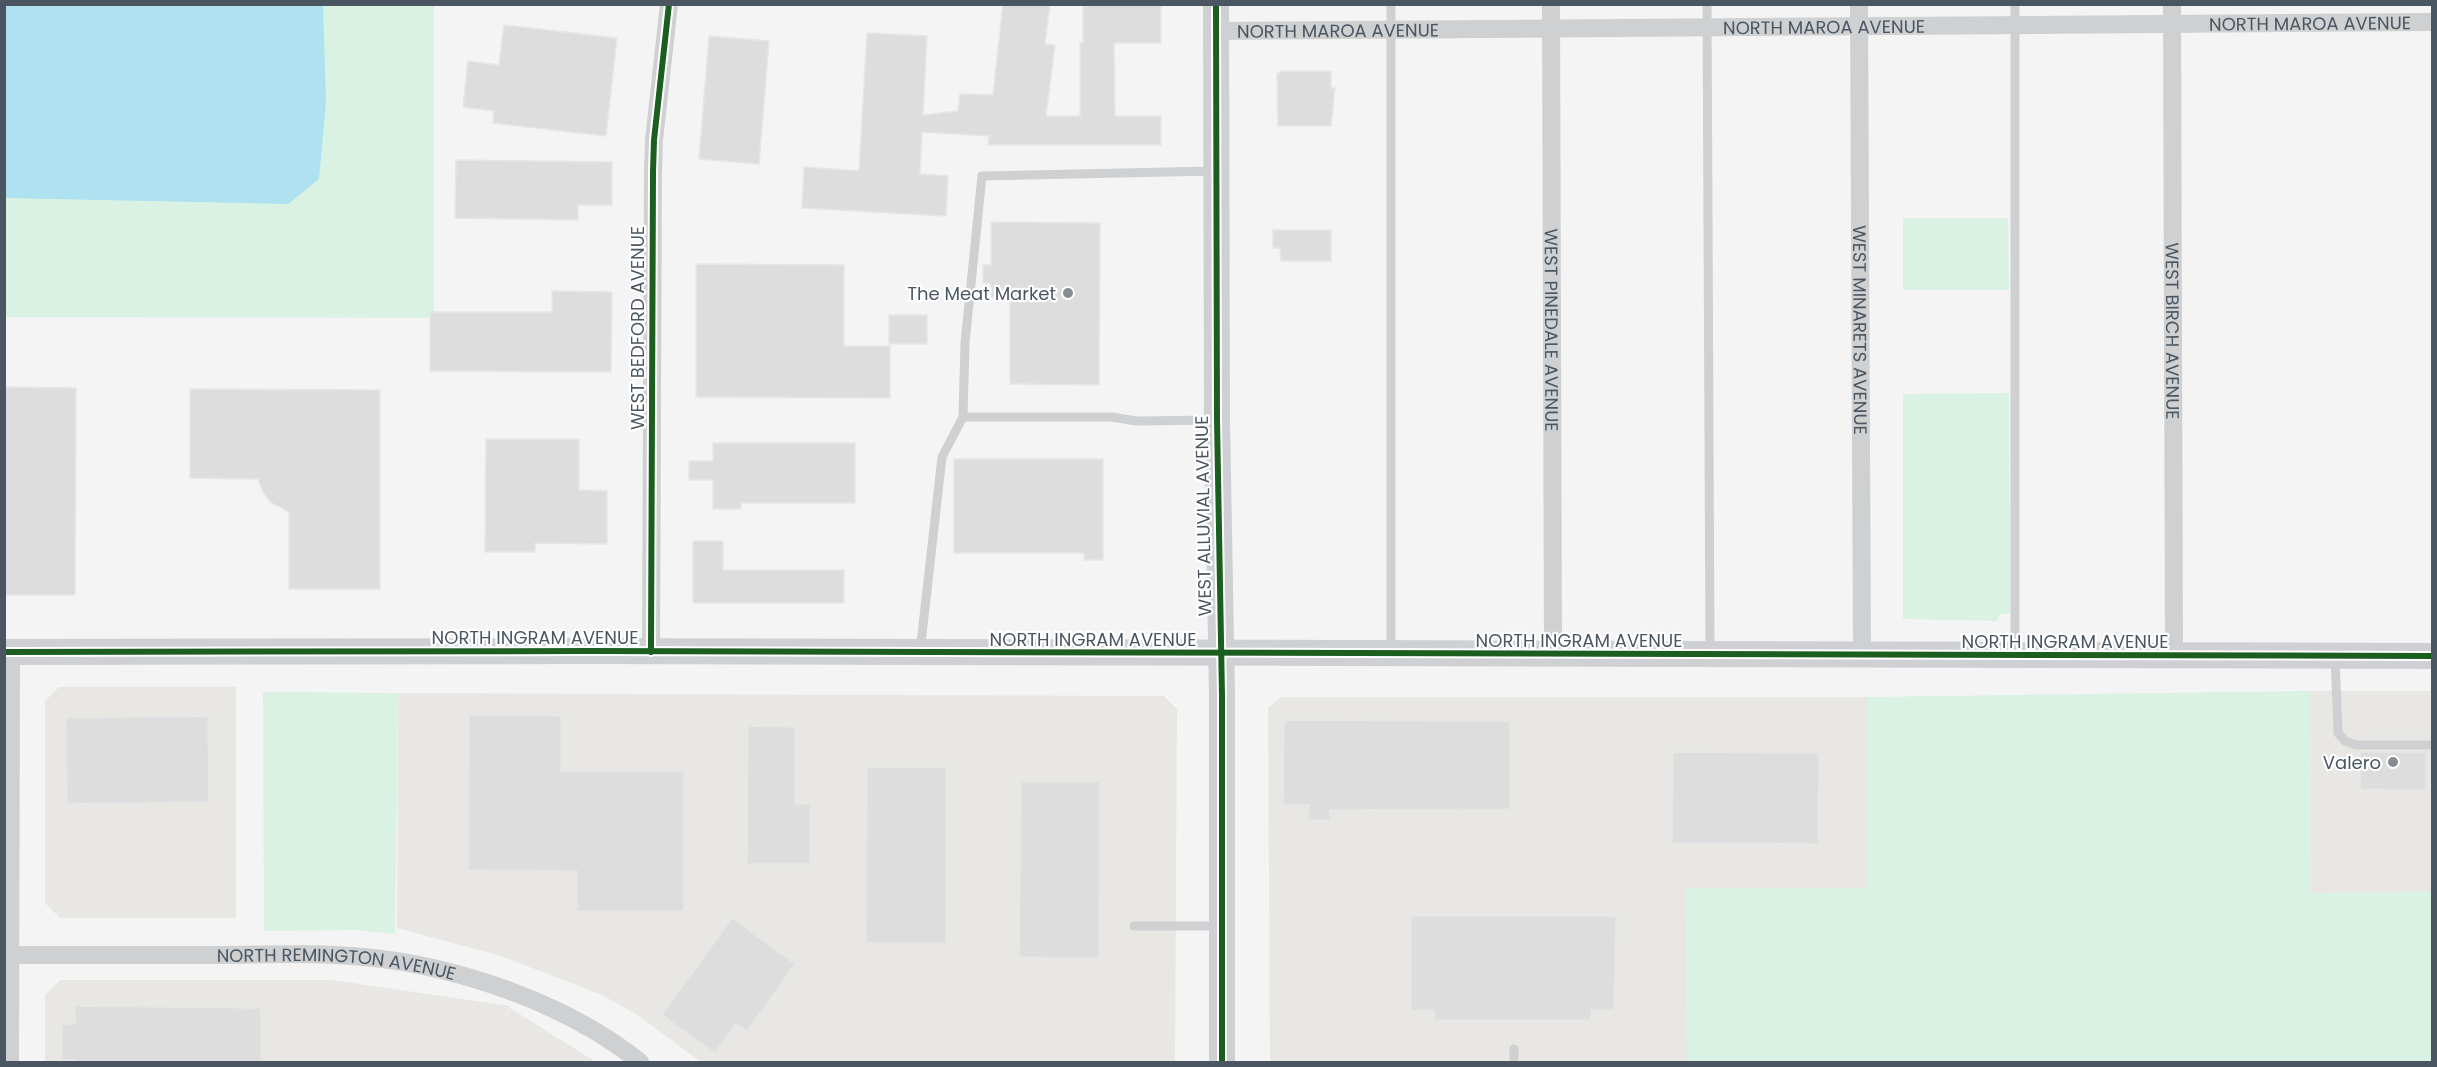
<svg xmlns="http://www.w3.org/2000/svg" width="2437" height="1067" font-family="Poppins,sans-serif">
	<rect width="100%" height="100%" fill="#f4f4f4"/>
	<g fill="#e8e7e3">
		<path d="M 59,687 L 236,687 L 236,918 L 60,918 L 45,903 L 45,701 Z"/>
		<path d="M 2309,691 L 2432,691 L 2432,892 L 2310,893 Z"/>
		<path d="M 398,693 L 1164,696 L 1177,709 L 1175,1062 L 701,1062 L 639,1016 L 602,995 L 501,956 L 397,928 Z"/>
		<path d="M 1281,697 L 1867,697 L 1867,888 L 1686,888 L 1687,1062 L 1270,1062 L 1268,708 Z"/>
		<path d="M 60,980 L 332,980 L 510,1006 L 501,1027 L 510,1008 L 596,1062 L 45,1062 L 45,995 Z"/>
	</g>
	<g fill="#d9f2e3">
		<path d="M 5,5 L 434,5 L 434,318 L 5,317 Z"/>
		<path d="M 1903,218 L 2008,218 L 2009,290 L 1903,290 Z"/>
		<path d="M 2009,393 L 2010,614 L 2000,614 L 1997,621 L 1903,619 L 1903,394 Z"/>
		<path d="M 2309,691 L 2310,893 L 2432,892 L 2432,1062 L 1687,1062 L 1686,888 L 1867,888 L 1867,697 Z"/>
		<path d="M 263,692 L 398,693 L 395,934 L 355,930 L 264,931 Z"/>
	</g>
	<path fill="#aee2f0" d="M 5,4 L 323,5 L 326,102 L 319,179 L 288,204 L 5,198 Z"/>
	<g fill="#ddddde" stroke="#e5e6e7" stroke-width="1.5">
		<path d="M 1003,4 L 1050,4 L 1045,44 L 1055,45 L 1046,116 L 1080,116 L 1080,43 L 1083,43 L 1083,4 L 1161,4 L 1161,43 L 1114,43 L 1115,116 L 1161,116 L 1161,145 L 988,145 L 989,136 L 922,132 L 920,174 L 948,176 L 946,216 L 802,208 L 804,167 L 859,171 L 867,33 L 927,36 L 923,115 L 958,111 L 960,94 L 993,95 Z"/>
		<path d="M 504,25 L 617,38 L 606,136 L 493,123 L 494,111 L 463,107 L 468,61 L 499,65 Z"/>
		<path d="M 709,36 L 769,41 L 759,164 L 699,159 Z"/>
		<path d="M 1280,71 L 1331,71 L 1331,88 L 1335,88 L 1331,126 L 1278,126 L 1277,73 L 1280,73 Z"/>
		<path d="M 456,160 L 612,162 L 612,205 L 578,205 L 578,220 L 455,218 Z"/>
		<path d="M 991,222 L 1100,223 L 1099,385 L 1010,384 L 1010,297 L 991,297 L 991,283 L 983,283 L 983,265 L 991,265 Z"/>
		<path d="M 1273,230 L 1331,230 L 1331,261 L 1281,261 L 1280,248 L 1273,248 Z"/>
		<path d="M 696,264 L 844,265 L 844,346 L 890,346 L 890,398 L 696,397 Z"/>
		<path d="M 552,291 L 612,292 L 611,372 L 430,371 L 430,312 L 552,312 Z"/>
		<rect x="889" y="315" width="38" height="29"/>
		<path d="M 4,387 L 76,388 L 75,595 L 4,595 Z"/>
		<path d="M 190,389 L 380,390 L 380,589 L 289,589 L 289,512 L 270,502 L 263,492 L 258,479 L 190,478 Z"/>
		<path d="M 486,439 L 579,439 L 579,490 L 607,491 L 607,544 L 535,543 L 535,552 L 485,552 Z"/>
		<path d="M 713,443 L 855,443 L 855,503 L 741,503 L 741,509 L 713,509 L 713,480 L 689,480 L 689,461 L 713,461 Z"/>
		<path d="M 954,459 L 1103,459 L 1103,560 L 1084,560 L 1084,553 L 954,553 Z"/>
		<path d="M 693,541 L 723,541 L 723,570 L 844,570 L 844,603 L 693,603 Z"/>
		<path d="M 469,715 L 561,716 L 561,771 L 684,771 L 684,911 L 577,911 L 577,871 L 468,870 Z"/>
		<path d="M 208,716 L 209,802 L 67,804 L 66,718 Z"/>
		<path d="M 1284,720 L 1510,721 L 1510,809 L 1330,810 L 1330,820 L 1308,820 L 1309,805 L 1283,805 Z"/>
		<path d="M 748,726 L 795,727 L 795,804 L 810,804 L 810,864 L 747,864 Z"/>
		<rect x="2360" y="736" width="66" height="2"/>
		<path d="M 1673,752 L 1819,753 L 1818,844 L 1672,843 Z"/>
		<path d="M 2360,752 L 2426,752 L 2426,790 L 2360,789 Z"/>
		<path d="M 867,767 L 946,767 L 946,943 L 866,943 Z"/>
		<path d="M 1021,782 L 1100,782 L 1099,958 L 1019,957 Z"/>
		<path d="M 1411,916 L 1616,916 L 1614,1010 L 1591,1010 L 1591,1020 L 1434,1020 L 1434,1010 L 1411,1010 Z"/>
		<path d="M 732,918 L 795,964 L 747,1031 L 736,1023 L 715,1053 L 662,1015 Z"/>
		<path d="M 75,1006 L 261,1008 L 261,1062 L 75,1062 L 75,1060 L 62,1060 L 62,1024 L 75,1024 Z"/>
	</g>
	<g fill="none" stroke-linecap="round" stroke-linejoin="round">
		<g stroke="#ced0d2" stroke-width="9">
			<path d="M 1707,4 L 1710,652"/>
			<path d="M 2015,4 L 2015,654"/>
			<path d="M 963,417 L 1112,417 L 1136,421 L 1214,420"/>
			<path d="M 920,652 L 942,457 L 963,417 L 965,343 L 982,176 L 1214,171"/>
			<path d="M 1391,652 L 1391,4"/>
			<path d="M 2335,657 L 2338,733 L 2345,741 L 2356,745 L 2432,745"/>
			<path d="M 1134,926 L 1220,926"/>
			<path d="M 1514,1049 L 1514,1062"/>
		</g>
		<g stroke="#ced0d2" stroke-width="18">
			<path id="s1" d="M 1551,4 L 1553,655"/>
			<path id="s2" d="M 1859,4 L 1862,655"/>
			<path id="s3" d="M 2172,4 L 2174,657"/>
			<path id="s4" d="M 1216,31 L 2432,22"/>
			<path d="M 651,652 L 653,172 L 654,140 L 669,4"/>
			<path id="s5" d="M 11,955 C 79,955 147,955 215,955 C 264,955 315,952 364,957 C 458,966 566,1003 640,1062"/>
			<path d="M 10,1062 L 11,652"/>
		</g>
		<g stroke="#ced0d4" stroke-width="26">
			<path d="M 1216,4 L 1217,420 L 1222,695 L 1222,1062"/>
			<path d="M 4,652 L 590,651 L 2432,656"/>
		</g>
		<g stroke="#fff" stroke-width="10">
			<g id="cycleway">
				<path d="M 1216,4 L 1217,420 L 1222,695 L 1222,1062"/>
				<path d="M 4,652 L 590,651 L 2432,656"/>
				<path d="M 651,652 L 653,172 L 654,140 L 669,4"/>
			</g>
		</g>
		<use href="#cycleway" stroke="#1b5e20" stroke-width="6"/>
	</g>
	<g fill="#868d94" stroke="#fff" stroke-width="2">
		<circle cx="1068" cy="293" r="6"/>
		<circle cx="2393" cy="762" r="6"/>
	</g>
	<g text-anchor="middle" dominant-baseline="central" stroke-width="4.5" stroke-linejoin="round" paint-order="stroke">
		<g font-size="18" fill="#4a5661" stroke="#fff">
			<text stroke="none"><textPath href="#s4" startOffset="1094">NORTH MAROA AVENUE</textPath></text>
			<text stroke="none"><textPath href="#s4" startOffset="608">NORTH MAROA AVENUE</textPath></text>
			<text stroke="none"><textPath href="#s4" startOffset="122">NORTH MAROA AVENUE</textPath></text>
			<text transform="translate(637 328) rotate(-90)">WEST BEDFORD AVENUE</text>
			<text stroke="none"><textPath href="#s1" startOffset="326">WEST PINEDALE AVENUE</textPath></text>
			<text stroke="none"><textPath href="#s2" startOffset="326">WEST MINARETS AVENUE</textPath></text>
			<text stroke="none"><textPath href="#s3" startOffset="327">WEST BIRCH AVENUE</textPath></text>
			<text transform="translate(1203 516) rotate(-91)">WEST ALLUVIAL AVENUE</text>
			<text x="535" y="637">NORTH INGRAM AVENUE</text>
			<text x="1093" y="639">NORTH INGRAM AVENUE</text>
			<text x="1579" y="640">NORTH INGRAM AVENUE</text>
			<text x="2065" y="641">NORTH INGRAM AVENUE</text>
			<text stroke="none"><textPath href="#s5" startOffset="326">NORTH REMINGTON AVENUE</textPath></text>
		</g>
		<g font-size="18" fill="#4a5661" stroke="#fff" text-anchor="end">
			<text x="1056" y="293">The Meat Market</text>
			<text x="2381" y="762">Valero</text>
		</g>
	</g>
	<rect width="2437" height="1067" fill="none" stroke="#4a5661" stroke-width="12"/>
</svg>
